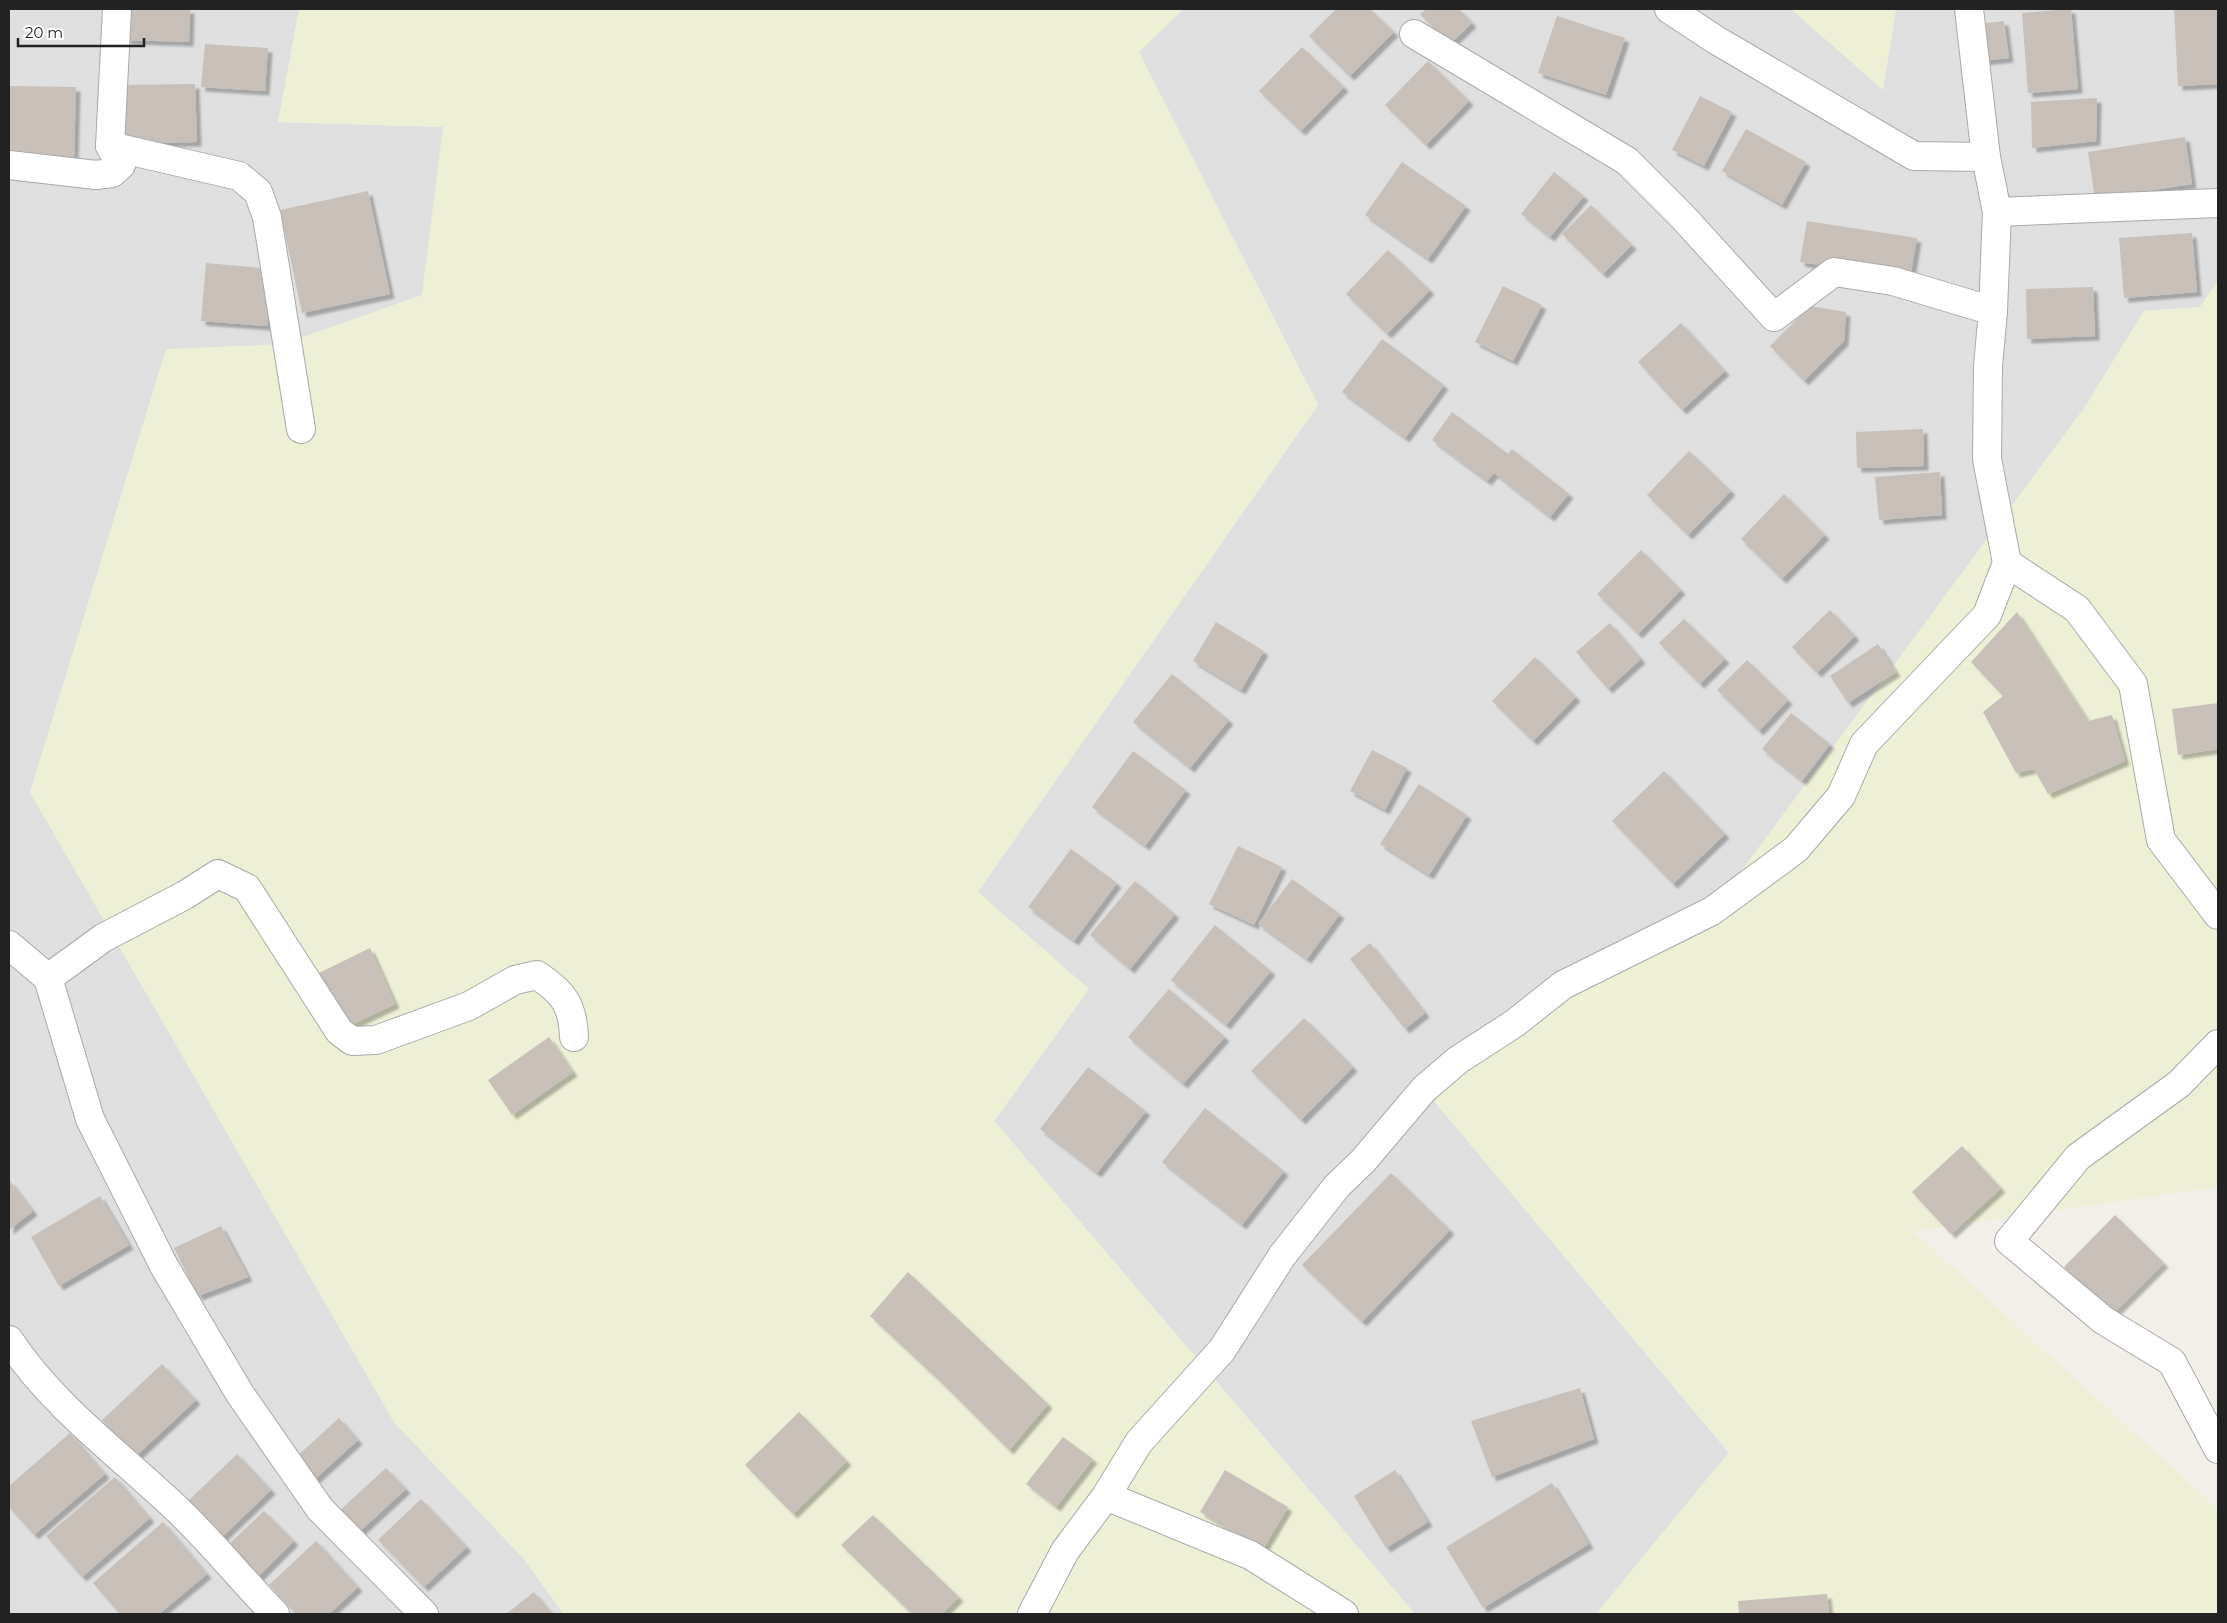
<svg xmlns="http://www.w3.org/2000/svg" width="2227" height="1623" font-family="Montserrat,sans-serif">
	<defs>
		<filter id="shadow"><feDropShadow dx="4.5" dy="4.5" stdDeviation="1" flood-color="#0004"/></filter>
	</defs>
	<rect width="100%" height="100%" fill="#f2efe9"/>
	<g fill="#e0dfdf">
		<path d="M 9,9 L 299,9 L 279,122 L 444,127 L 422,295 L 284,344 L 30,792 L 394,1422 L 523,1558 L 564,1614 L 9,1614 Z"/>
		<path d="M 1183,9 L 1791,9 L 1883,89 L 1896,9 L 2218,9 L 2218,281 L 2200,307 L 2144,311 L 2085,407 L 1712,911 L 1424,1089 L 1729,1453 L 1596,1614 L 1415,1614 L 994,1121 L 1089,989 L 977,892 L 1318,405 L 1138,52 Z"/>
	</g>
	<g fill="#eef0d5">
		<path d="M 299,9 L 1183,9 L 1139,52 L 1318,405 L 978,892 L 1089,989 L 994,1121 L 1415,1614 L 564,1614 L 523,1558 L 394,1422 L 30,792 L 166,349 L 284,344 L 422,295 L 443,127 L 278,122 Z"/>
		<path d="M 1791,9 L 1896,9 L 1883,90 Z"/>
		<path d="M 2218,281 L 2218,1187 L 1913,1231 L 2218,1509 L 2218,1614 L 1596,1614 L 1729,1452 L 1424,1089 L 1712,911 L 2085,407 L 2144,311 L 2200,307 Z"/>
	</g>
	<g fill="#c7bfb8" filter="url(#shadow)">
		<path d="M 127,9 L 190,9 L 189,42 L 126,40 Z"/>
		<path d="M 1336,9 L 1370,9 L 1394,32 L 1350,76 L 1309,36 Z"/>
		<path d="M 1426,9 L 1459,9 L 1472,23 L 1449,45 L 1420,14 Z"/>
		<path d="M 2069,9 L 2071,9 L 2078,89 L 2028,93 L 2022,13 Z"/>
		<path d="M 2174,9 L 2218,9 L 2218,84 L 2178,86 Z"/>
		<path d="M 1557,16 L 1625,38 L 1606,95 L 1538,73 Z"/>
		<path d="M 2004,21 L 2009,58 L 1982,61 L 1978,24 Z"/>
		<path d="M 205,44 L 268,48 L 265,91 L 201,87 Z"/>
		<path d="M 1302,47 L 1344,87 L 1301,131 L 1259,91 Z"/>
		<path d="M 1428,61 L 1469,101 L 1426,145 L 1385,105 Z"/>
		<path d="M 195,84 L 197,142 L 121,143 L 121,85 Z"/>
		<path d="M 9,86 L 76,87 L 74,159 L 9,158 Z"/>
		<path d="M 1700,96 L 1732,112 L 1704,166 L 1672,150 Z"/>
		<path d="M 2097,98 L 2096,141 L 2032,148 L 2031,102 Z"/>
		<path d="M 1746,129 L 1806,162 L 1782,205 L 1722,171 Z"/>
		<path d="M 2185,137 L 2192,184 L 2095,199 L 2088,152 Z"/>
		<path d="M 1402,162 L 1466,206 L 1428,259 L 1365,215 Z"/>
		<path d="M 1554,172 L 1584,196 L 1550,237 L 1521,214 Z"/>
		<path d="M 368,191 L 390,294 L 302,313 L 280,210 Z"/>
		<path d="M 1591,205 L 1632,245 L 1603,274 L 1562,234 Z"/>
		<path d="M 1807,221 L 1917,238 L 1910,279 L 1800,262 Z"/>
		<path d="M 2192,233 L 2197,292 L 2124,298 L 2119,238 Z"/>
		<path d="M 1388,250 L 1430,290 L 1387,334 L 1346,294 Z"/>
		<path d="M 206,263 L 272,269 L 267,326 L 201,321 Z"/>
		<path d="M 1503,286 L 1542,305 L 1513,361 L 1475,342 Z"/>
		<path d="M 2093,287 L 2095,336 L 2027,339 L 2026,289 Z"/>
		<path d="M 1810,306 L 1846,312 L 1844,341 L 1804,381 L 1770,346 Z"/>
		<path d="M 1681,323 L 1725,371 L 1682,410 L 1638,362 Z"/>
		<path d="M 1382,339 L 1444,385 L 1405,438 L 1342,392 Z"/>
		<path d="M 1452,412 L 1508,454 L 1512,449 L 1569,494 L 1550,517 L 1494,473 L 1487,481 L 1432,440 Z"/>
		<path d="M 1923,429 L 1924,466 L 1857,468 L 1856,432 Z"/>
		<path d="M 1689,451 L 1731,491 L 1688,535 L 1647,495 Z"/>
		<path d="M 1940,472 L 1942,515 L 1879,520 L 1875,477 Z"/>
		<path d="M 1784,494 L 1825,535 L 1782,579 L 1741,539 Z"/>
		<path d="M 1641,550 L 1681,590 L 1638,634 L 1597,594 Z"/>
		<path d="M 1830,610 L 1855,636 L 1817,673 L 1792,647 Z"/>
		<path d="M 2017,612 L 2088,721 L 2112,715 L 2125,761 L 2048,794 L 2034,769 L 2016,773 L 1983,712 L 2003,696 L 1971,662 Z"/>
		<path d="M 1684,619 L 1725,659 L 1700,684 L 1659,643 Z"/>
		<path d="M 1216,622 L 1264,651 L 1241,690 L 1193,661 Z"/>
		<path d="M 1610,623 L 1641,659 L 1608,689 L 1576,652 Z"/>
		<path d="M 1878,644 L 1896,672 L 1848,703 L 1830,676 Z"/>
		<path d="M 1535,657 L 1576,697 L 1533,741 L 1492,701 Z"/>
		<path d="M 1747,660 L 1788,700 L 1759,731 L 1717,690 Z"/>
		<path d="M 1172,674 L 1229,720 L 1190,768 L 1133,722 Z"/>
		<path d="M 2218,703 L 2218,749 L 2178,755 L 2172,709 Z"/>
		<path d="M 1791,713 L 1830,744 L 1802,781 L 1762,749 Z"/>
		<path d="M 1372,750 L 1407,768 L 1385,810 L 1350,791 Z"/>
		<path d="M 1133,751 L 1186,790 L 1145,846 L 1092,807 Z"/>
		<path d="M 1664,771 L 1725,834 L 1673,884 L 1612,821 Z"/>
		<path d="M 1419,784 L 1467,815 L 1429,875 L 1380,844 Z"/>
		<path d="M 1238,846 L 1282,867 L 1254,925 L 1209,904 Z"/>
		<path d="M 1071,849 L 1117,883 L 1074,941 L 1028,907 Z"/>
		<path d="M 1292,879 L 1340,914 L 1307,959 L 1258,924 Z"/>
		<path d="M 1135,881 L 1175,914 L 1130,969 L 1090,935 Z"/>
		<path d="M 1215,925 L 1271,971 L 1226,1025 L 1171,980 Z"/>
		<path d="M 1370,943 L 1425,1013 L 1405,1029 L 1350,959 Z"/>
		<path d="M 370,948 L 395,1004 L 342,1029 L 317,974 Z"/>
		<path d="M 1169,989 L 1225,1037 L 1183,1084 L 1128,1037 Z"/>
		<path d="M 1304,1018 L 1353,1067 L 1301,1120 L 1251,1071 Z"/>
		<path d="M 549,1037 L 573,1072 L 512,1115 L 488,1080 Z"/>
		<path d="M 1088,1067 L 1146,1111 L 1097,1173 L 1040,1129 Z"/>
		<path d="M 1205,1108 L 1284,1171 L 1242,1225 L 1162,1162 Z"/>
		<path d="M 1962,1146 L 2001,1188 L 1951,1234 L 1912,1192 Z"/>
		<path d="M 1391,1173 L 1450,1230 L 1362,1322 L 1302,1265 Z"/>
		<path d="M 9,1180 L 33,1211 L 9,1230 Z"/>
		<path d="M 100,1196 L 129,1245 L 59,1286 L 31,1237 Z"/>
		<path d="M 2115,1215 L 2164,1263 L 2112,1315 L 2064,1267 Z"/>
		<path d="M 221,1226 L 248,1277 L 198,1296 L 174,1248 Z"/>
		<path d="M 908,1272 L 1048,1404 L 1009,1450 L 945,1386 L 870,1316 Z"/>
		<path d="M 162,1364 L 196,1400 L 135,1457 L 102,1420 Z"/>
		<path d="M 1580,1388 L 1594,1439 L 1492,1477 L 1471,1421 Z"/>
		<path d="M 799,1412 L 847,1461 L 793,1514 L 745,1465 Z"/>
		<path d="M 339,1418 L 358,1440 L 314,1480 L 295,1458 Z"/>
		<path d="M 70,1433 L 105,1474 L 34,1535 L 9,1507 L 9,1486 Z"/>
		<path d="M 1063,1437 L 1093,1459 L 1056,1507 L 1026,1484 Z"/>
		<path d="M 237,1454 L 271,1490 L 219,1540 L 185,1504 Z"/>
		<path d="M 386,1468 L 406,1489 L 357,1534 L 338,1512 Z"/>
		<path d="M 1225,1470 L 1288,1507 L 1263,1549 L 1200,1512 Z"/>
		<path d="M 1395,1470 L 1428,1522 L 1386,1548 L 1354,1496 Z"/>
		<path d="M 115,1477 L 150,1518 L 82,1577 L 46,1536 Z"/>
		<path d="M 1552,1483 L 1589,1544 L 1483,1608 L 1446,1547 Z"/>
		<path d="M 421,1499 L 467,1547 L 424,1587 L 378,1540 Z"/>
		<path d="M 264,1511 L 294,1541 L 254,1581 L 223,1550 Z"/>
		<path d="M 873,1515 L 959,1597 L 942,1614 L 912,1614 L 841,1545 Z"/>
		<path d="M 163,1522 L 207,1574 L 159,1614 L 120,1614 L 93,1583 Z"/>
		<path d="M 316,1541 L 358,1587 L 329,1614 L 296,1614 L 269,1585 Z"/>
		<path d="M 534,1592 L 552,1614 L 506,1614 Z"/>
		<path d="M 1827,1594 L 1829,1614 L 1739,1614 L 1738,1601 Z"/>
	</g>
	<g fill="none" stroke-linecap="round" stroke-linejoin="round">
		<g stroke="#a9a9a9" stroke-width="30">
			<g id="minor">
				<path d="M 1669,9 L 1716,40 L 1914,156 L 1986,157"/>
				<path d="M 1414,34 L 1627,161 L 1682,216 L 1774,317 L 1834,272 L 1893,281 L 1993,311"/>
				<path d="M 110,146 L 117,9"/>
				<path d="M 9,165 L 96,175 L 112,173 L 121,165 L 110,146 L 239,176 L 258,192 L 267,217 L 301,429"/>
				<path d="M 1997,212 L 2218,203"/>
				<path d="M 2007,563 L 2077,609 L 2133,684 L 2161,840 L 2218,915"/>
				<path d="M 9,945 L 48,978 L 90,1119 L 164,1266 L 240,1394 L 320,1509 L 424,1614"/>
				<path d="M 48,978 L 103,938 L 185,895 L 218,874 L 247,888 L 339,1031 L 352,1041 L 376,1040 L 469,1006 L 515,980 L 537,975 C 563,992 573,1005 574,1037"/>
				<path d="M 2218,1044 L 2179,1084 L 2078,1157 L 2009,1241 L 2103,1320 L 2172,1362 L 2218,1449"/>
				<path d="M 9,1340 C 54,1408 123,1457 181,1513 C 214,1545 243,1581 275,1614"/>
				<path d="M 1106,1496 L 1250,1555 L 1344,1614"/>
			</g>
		</g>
		<g stroke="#a9a9a9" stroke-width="30">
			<path id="tertiary" d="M 1032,1614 L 1065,1551 L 1106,1496 L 1139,1442 L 1222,1350 L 1282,1256 L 1337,1186 L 1363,1161 L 1424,1089 L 1458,1060 L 1515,1023 L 1563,985 L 1712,911 L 1796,849 L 1841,796 L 1864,744 L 1987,615 L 2007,563 L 1987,459 L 1988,366 L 1993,311 L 1997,212 L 1986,157 L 1969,9"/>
		</g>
		<use href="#minor" stroke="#fff" stroke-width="28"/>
		<use href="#tertiary" stroke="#fff" stroke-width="28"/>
	</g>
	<rect width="2227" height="1623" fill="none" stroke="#222222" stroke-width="20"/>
	<path d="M18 38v8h126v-8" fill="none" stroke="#222222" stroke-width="2.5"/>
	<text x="25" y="38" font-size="15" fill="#222222" stroke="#ffffff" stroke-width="4" paint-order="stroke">20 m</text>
</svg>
